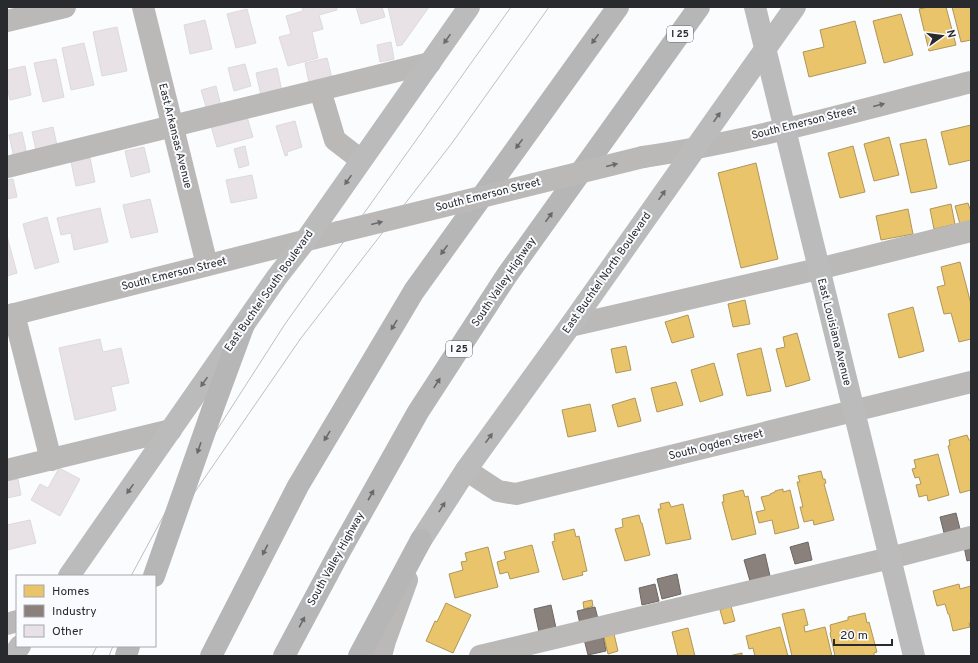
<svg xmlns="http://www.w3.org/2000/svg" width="978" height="663" font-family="Overpass,sans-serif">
	<rect width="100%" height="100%" fill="#fbfcfe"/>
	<g fill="#e9c46a" stroke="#af9658">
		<path d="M 928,7 L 946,7 L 956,45 L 929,51 L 919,9 Z"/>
		<path d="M 952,7 L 971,7 L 971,40 L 961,42 Z"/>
		<path d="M 901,14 L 913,55 L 884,63 L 873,21 Z"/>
		<path d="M 855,21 L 866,63 L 809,77 L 803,52 L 824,47 L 820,30 Z"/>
		<path d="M 971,125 L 971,160 L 949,165 L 941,132 Z"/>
		<path d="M 889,137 L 899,175 L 874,181 L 864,144 Z"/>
		<path d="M 926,139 L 937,188 L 911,193 L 900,144 Z"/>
		<path d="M 853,146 L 865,192 L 840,198 L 828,153 Z"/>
		<path d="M 756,163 L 778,259 L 741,268 L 718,173 Z"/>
		<path d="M 968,203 L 971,212 L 971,221 L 960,224 L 955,206 Z"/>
		<path d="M 951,204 L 955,224 L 934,229 L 930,209 Z"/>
		<path d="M 908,209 L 913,234 L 881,240 L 876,216 Z"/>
		<path d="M 960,262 L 971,304 L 971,339 L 959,342 L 951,313 L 944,314 L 937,287 L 945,285 L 941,267 Z"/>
		<path d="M 745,300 L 750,324 L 733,327 L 728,304 Z"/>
		<path d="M 913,307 L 924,351 L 899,358 L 888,314 Z"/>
		<path d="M 688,315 L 694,337 L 672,343 L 665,322 Z"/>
		<path d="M 797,333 L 810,380 L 786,387 L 776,349 L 785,347 L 783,337 Z"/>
		<path d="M 626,346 L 631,370 L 616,373 L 611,349 Z"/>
		<path d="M 761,348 L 771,391 L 747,396 L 737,354 Z"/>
		<path d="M 714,363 L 723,395 L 700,402 L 691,370 Z"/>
		<path d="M 676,382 L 683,405 L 657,412 L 651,388 Z"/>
		<path d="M 635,398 L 641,421 L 618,427 L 612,405 Z"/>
		<path d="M 590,404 L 596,431 L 568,437 L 562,410 Z"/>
		<path d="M 967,435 L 969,440 L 970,440 L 971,442 L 971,490 L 960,493 L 948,446 L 950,445 L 949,440 Z"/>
		<path d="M 938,454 L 949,495 L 928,501 L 927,495 L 919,497 L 916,485 L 921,484 L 919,477 L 915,478 L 912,469 L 916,468 L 914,460 Z"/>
		<path d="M 821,471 L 823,479 L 825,479 L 826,483 L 824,484 L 834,520 L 814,525 L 813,520 L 804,522 L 800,507 L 803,507 L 797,482 L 800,482 L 798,476 Z"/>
		<path d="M 783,489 L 783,492 L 790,490 L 799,528 L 775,534 L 772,520 L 759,523 L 756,512 L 765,510 L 761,497 L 770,495 L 770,494 L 775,492 L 775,491 Z"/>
		<path d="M 743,490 L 745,497 L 748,496 L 756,534 L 732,540 L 722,502 L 724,502 L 723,495 Z"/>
		<path d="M 669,502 L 671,507 L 683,504 L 691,539 L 666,544 L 658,509 L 661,509 L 660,504 Z"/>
		<path d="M 639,515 L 641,523 L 642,523 L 650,555 L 625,561 L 615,529 L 623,527 L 622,519 Z"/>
		<path d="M 574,529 L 576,537 L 579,536 L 587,571 L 582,572 L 583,575 L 563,580 L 552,542 L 555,541 L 554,534 Z"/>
		<path d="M 532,545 L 539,572 L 510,579 L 508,572 L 500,574 L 497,562 L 506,559 L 504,552 Z"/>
		<path d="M 488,547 L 498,587 L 455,598 L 449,574 L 463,570 L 461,562 L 467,561 L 465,553 Z"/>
		<path d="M 959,584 L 960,589 L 971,586 L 971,623 L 969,623 L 970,627 L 953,631 L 949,614 L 948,614 L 945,604 L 937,606 L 933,591 Z"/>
		<path d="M 592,600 L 593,606 L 584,609 L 583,602 Z"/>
		<path d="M 446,603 L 471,615 L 453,653 L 426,641 L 435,621 L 437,622 Z"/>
		<path d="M 731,606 L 735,621 L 724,624 L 720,610 Z"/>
		<path d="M 804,609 L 808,625 L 804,626 L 805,632 L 825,627 L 832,656 L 792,656 L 782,614 Z"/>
		<path d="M 865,613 L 867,623 L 869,622 L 877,652 L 874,653 L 874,656 L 835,656 L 830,633 L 831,632 L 830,625 L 848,620 L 848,617 Z"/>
		<path d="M 780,627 L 788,656 L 755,656 L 753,648 L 749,649 L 746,636 Z"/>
		<path d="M 688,628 L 695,656 L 678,656 L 672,632 Z"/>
		<path d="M 614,634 L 618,651 L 608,654 L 604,637 Z"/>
		<path d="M 742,653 L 742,656 L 729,656 Z"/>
	</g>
	<g fill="#8a817c" stroke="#6d6764">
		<path d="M 956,513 L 960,529 L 944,533 L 940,517 Z"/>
		<path d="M 971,540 L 971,560 L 967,561 L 963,542 Z"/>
		<path d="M 808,542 L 812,560 L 795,564 L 790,547 Z"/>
		<path d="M 765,554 L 770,576 L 750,581 L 744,560 Z"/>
		<path d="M 677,574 L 681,594 L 662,599 L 657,579 Z"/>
		<path d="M 655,584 L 659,601 L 642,605 L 639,588 Z"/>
		<path d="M 551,605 L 556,628 L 539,632 L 534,609 Z"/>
		<path d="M 595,607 L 598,619 L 580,624 L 577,611 Z"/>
		<path d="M 602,631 L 606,651 L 588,655 L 583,635 Z"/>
	</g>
	<g fill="#e8e2e6" stroke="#dcdadc">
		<path d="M 302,7 L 336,7 L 337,10 L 319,15 L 323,29 L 312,32 L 318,58 L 288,66 L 279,37 L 291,34 L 286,16 L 303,11 Z"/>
		<path d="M 356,7 L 382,7 L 385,17 L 361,24 Z"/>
		<path d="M 388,7 L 429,7 L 402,45 L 397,46 Z"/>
		<path d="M 247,9 L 256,43 L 236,48 L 227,14 Z"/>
		<path d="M 205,20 L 212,49 L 190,54 L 184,25 Z"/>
		<path d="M 117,27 L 127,71 L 102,76 L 93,32 Z"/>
		<path d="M 391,42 L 394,59 L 380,62 L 377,45 Z"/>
		<path d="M 84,43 L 94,85 L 71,90 L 62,48 Z"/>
		<path d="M 327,58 L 332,78 L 309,83 L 305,63 Z"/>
		<path d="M 56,59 L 64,97 L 43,102 L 34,63 Z"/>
		<path d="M 245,64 L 251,86 L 234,91 L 228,68 Z"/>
		<path d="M 25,66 L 31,95 L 10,100 L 7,87 L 7,70 Z"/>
		<path d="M 277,68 L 283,96 L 262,100 L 256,73 Z"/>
		<path d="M 216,86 L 221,106 L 207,110 L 201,90 Z"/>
		<path d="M 247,117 L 253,137 L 217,147 L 211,126 Z"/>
		<path d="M 295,121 L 302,147 L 287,152 L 288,155 L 285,156 L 276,126 Z"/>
		<path d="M 53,127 L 57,145 L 36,150 L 32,132 Z"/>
		<path d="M 22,132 L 27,155 L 14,158 L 9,135 Z"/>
		<path d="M 245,146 L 249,165 L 239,168 L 234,149 Z"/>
		<path d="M 144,147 L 150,172 L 131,177 L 125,151 Z"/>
		<path d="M 90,158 L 95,182 L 76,186 L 71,162 Z"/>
		<path d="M 252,175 L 257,198 L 231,203 L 226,180 Z"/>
		<path d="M 13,179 L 17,197 L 7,199 L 7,180 Z"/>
		<path d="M 150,199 L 158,232 L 131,238 L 123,205 Z"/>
		<path d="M 100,208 L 108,242 L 74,250 L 71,233 L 61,235 L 57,218 Z"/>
		<path d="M 47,217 L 59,262 L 35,269 L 23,224 Z"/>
		<path d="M 7,236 L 17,273 L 7,276 Z"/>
		<path d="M 100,339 L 103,352 L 121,348 L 129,383 L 111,387 L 116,410 L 75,420 L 59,348 Z"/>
		<path d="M 59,468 L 80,479 L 60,516 L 31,500 L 40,484 L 48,488 Z"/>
		<path d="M 18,479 L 21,495 L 7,498 L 7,481 Z"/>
		<path d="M 30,520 L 36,543 L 7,550 L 7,525 Z"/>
	</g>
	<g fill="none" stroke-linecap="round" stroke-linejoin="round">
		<g stroke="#bab9b8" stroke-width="22">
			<path d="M 143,7 L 207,265"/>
			<path d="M 7,21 L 65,7"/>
			<path d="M 320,90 L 335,140 L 361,160"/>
			<path d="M 643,157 C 754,141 863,109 971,82"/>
			<path d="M 7,167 L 201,119 L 430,63"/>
			<path d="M 14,314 L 51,460"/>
			<path d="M 7,316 L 339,232"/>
			<path d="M 570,326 L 818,269 L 971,231"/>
			<path d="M 7,470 L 171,430"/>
			<path d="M 466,470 L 498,491 L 516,494 L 971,382"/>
			<path d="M 7,624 L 17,621"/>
			<path d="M 381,656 L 385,641 L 407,580"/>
			<path d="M 480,656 L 890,558 L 971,537"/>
		</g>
		<g stroke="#bbbbbc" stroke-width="22">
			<path d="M 755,7 L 914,656"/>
			<path d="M 421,540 L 466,470 L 570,326 L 795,7"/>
			<path d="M 69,576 L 277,277 L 305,241 L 469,7"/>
			<path d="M 13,656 L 20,646"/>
		</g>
		<g stroke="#b6b6b7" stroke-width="22">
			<path d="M 212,411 L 243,327"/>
			<path d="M 126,656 L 129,646"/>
			<path d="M 211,656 L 298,486 L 414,291 L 618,7"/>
			<path d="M 284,656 L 340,551 L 418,412 L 507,275 L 699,7"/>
			<path d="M 359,656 L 421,540"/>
		</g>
		<g stroke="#bfbfbf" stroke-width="1">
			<path d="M 131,576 L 172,500 L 285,324 L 511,7"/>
			<path d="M 148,576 L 179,515 L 301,338 L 452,143 L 549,7"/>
			<path d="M 92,656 L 97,646"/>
			<path d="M 109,656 L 113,646"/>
		</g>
		<path stroke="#bab9b8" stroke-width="22" d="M 339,232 L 643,157"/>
		<path stroke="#b6b6b7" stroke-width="22" d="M 154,576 L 212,411"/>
	</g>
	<defs><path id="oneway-solid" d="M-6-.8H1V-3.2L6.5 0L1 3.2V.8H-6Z"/></defs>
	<g fill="#6a6b6d">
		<use href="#oneway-solid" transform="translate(447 39) rotate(125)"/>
		<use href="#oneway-solid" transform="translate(717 117) rotate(-55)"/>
		<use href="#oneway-solid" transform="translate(348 180) rotate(125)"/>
		<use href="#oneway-solid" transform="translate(662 195) rotate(-55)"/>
		<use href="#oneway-solid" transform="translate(204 382) rotate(125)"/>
		<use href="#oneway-solid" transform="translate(489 438) rotate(-54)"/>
		<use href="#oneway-solid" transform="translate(130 489) rotate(125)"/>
		<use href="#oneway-solid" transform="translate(442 507) rotate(-58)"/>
	</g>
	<g fill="#68696b">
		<use href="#oneway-solid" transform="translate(595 39) rotate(126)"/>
		<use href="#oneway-solid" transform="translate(519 144) rotate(126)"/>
		<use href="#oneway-solid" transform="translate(549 217) rotate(-54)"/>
		<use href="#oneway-solid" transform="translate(444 250) rotate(126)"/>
		<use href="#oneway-solid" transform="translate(394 325) rotate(121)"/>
		<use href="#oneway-solid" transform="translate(437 383) rotate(-57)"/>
		<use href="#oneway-solid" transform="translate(327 436) rotate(121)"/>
		<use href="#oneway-solid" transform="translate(199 448) rotate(109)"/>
		<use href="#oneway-solid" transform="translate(371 495) rotate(-61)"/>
		<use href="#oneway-solid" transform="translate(265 550) rotate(117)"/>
		<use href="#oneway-solid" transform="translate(302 622) rotate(-62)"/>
	</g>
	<g fill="#6a6a6c">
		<use href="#oneway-solid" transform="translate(879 105) rotate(-14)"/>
		<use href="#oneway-solid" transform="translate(612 165) rotate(-14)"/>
		<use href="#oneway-solid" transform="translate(377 223) rotate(-14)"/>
	</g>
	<g text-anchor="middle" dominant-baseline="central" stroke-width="4" stroke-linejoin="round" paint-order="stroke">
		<g fill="#fafbff" stroke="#67696c" stroke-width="1">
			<rect x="667" y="26" width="26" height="16" rx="3"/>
			<rect x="446" y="341" width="26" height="16" rx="3"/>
		</g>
		<g font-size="10" font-weight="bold" fill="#282a2d">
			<text x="680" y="34">I 25</text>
			<text x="459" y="349">I 25</text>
		</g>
		<g font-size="11" fill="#282a2d" stroke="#fafbff">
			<text transform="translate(804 123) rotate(-14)">South Emerson Street</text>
			<text transform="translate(175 136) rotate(76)">East Arkansas Avenue</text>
			<text transform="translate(488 195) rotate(-14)">South Emerson Street</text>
			<text transform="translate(607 273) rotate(-55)">East Buchtel North Boulevard</text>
			<text transform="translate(174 274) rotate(-14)">South Emerson Street</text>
			<text transform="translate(504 282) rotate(-56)">South Valley Highway</text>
			<text transform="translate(269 291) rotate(-55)">East Buchtel South Boulevard</text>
			<text transform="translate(834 332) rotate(76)">East Louisiana Avenue</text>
			<text transform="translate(716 445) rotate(-14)">South Ogden Street</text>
			<text transform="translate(336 559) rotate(-61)">South Valley Highway</text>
		</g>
	</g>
	<rect width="978" height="663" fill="none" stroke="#282a2d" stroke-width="16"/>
	<rect x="16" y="575" width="140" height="72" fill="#fafbff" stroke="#a6a7ab"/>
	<rect x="24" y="585" width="20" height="12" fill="#e9c46a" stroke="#a6a7ab"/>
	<text x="52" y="595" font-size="12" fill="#282a2d">Homes</text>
	<rect x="24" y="605" width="20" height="12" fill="#8a817c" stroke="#a6a7ab"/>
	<text x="52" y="615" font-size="12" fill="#282a2d">Industry</text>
	<rect x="24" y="625" width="20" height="12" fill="#e8e2e6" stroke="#a6a7ab"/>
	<text x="52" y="635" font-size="12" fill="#282a2d">Other</text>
	<g transform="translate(942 36) rotate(76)" stroke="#fafbff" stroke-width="3" paint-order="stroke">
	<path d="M0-3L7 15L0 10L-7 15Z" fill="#282a2d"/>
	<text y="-6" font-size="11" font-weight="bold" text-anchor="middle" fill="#282a2d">N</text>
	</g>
	<path d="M834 639v6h58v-6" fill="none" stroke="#282a2d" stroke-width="2"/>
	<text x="840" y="639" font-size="12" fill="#282a2d" stroke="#fafbff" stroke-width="3" paint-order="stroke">20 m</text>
</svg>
